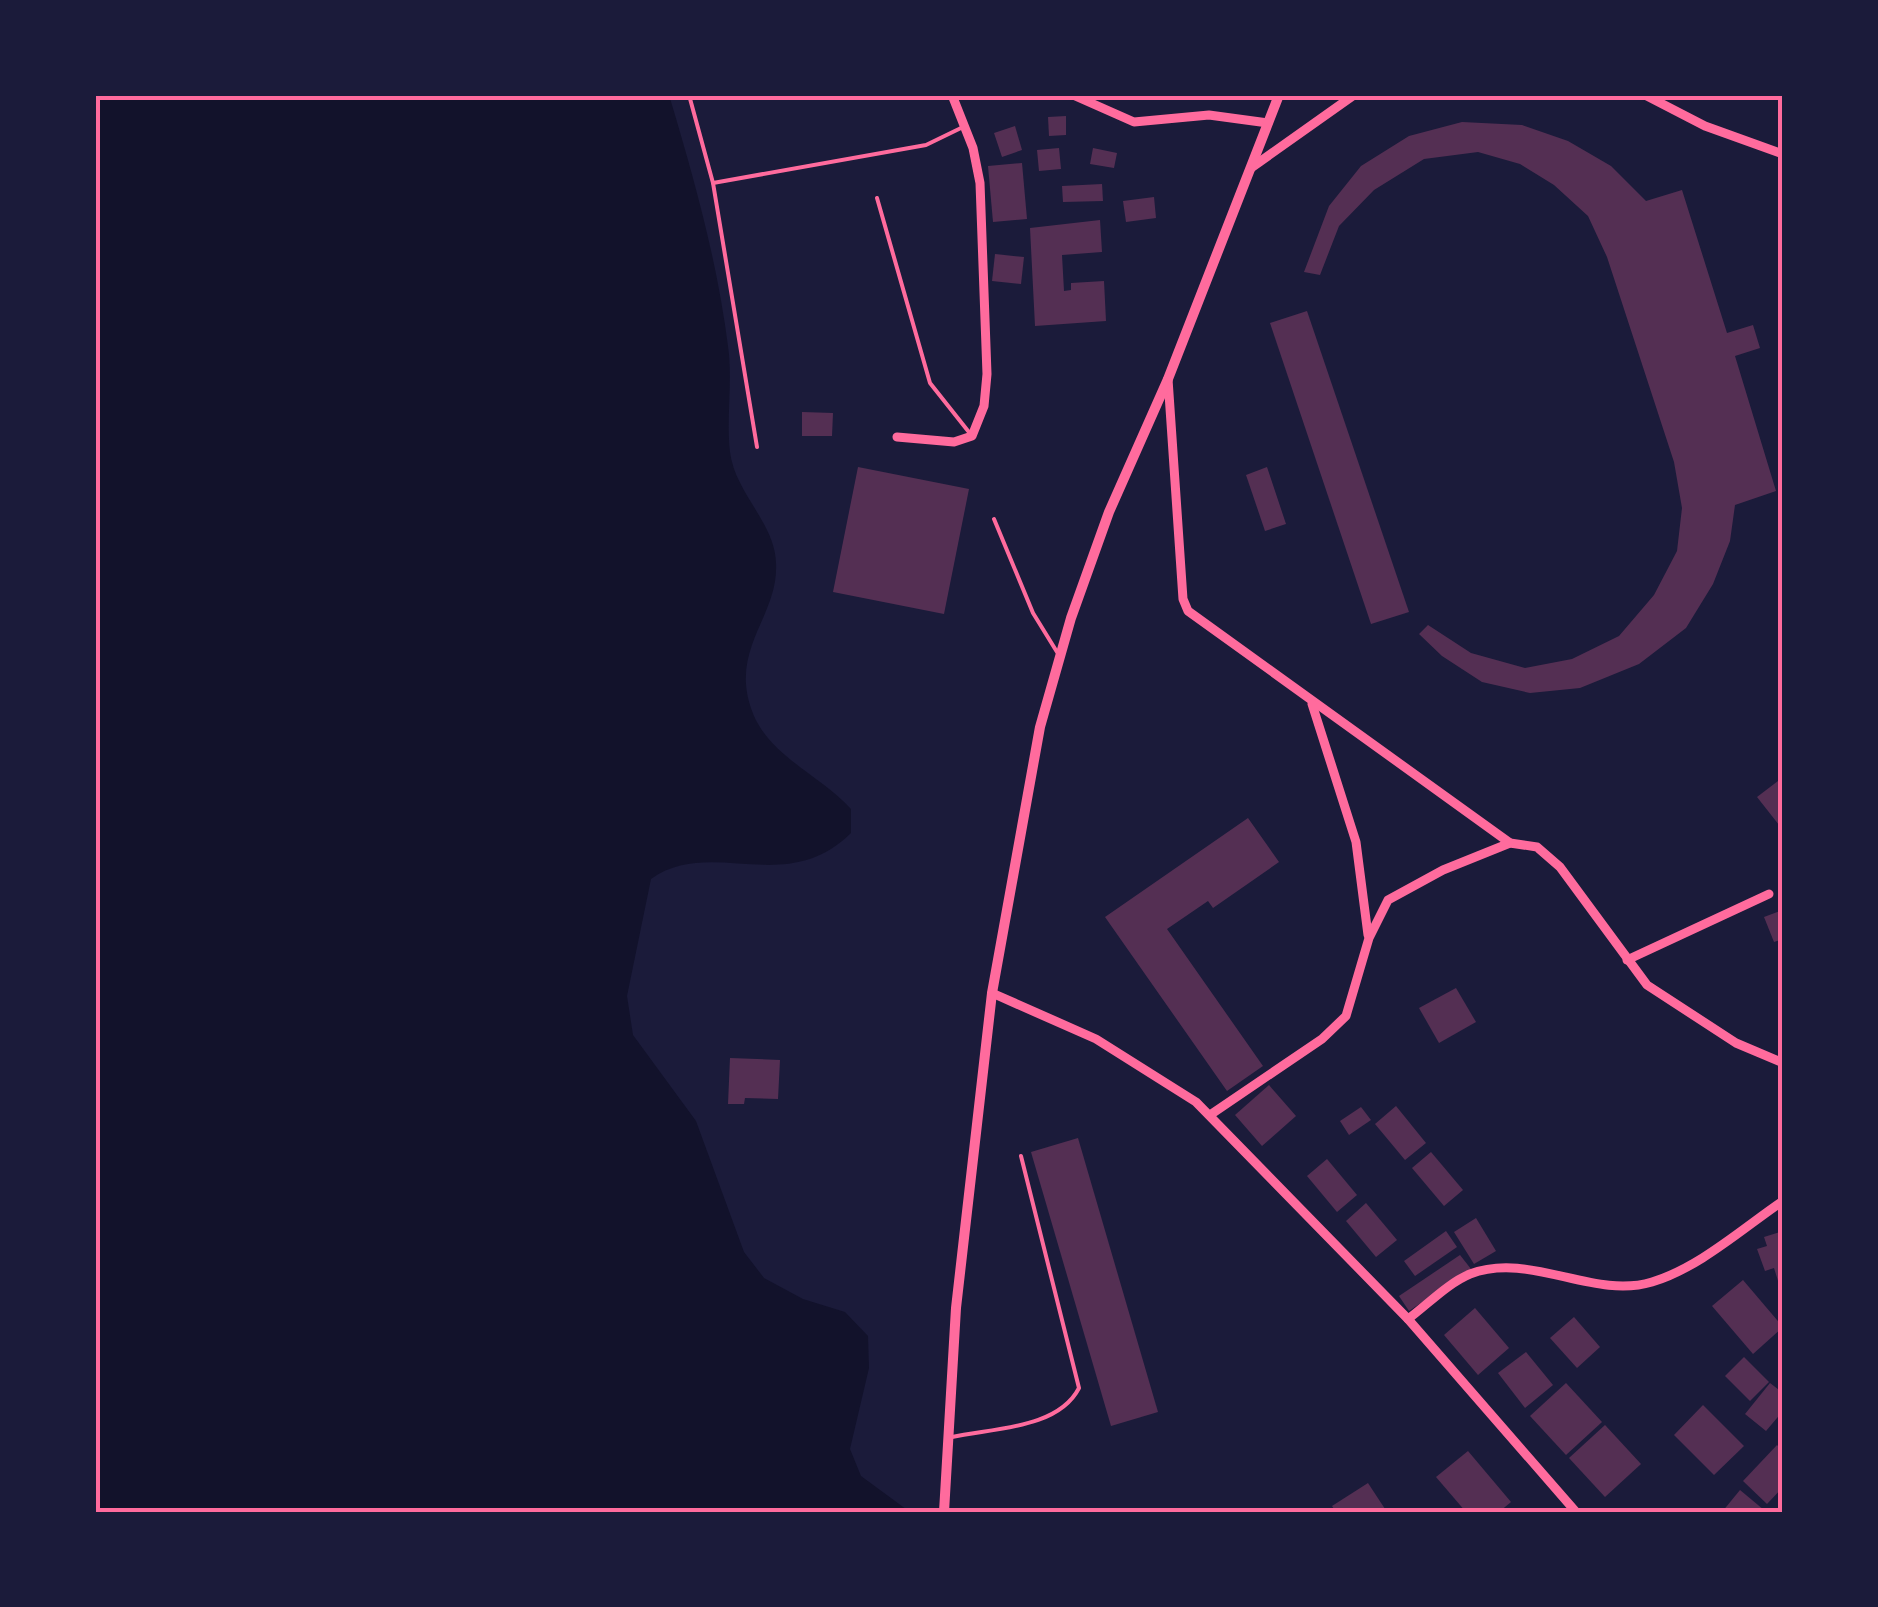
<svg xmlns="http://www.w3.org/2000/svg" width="1878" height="1607" font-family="'Source Sans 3',sans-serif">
	<rect width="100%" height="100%" fill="#1b1b3a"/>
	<path fill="#12122b" d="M 95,95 L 669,95 C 694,178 717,260 728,346 C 733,381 726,417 730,452 C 735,493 775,523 776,563 C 779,618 726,650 754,716 C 772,757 821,776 851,809 L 851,833 C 785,898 712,836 651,879 L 627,996 L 633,1035 L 696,1121 L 744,1252 L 764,1278 L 803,1299 L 845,1312 L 868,1336 L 869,1368 L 850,1449 L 861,1476 L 910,1512 L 95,1512 Z"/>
	<g fill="#542f53">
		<path d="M 1066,116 L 1066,135 L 1049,136 L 1048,117 Z"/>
		<path d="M 1462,122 L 1522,125 L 1568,141 L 1611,166 L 1646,201 L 1682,190 L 1727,333 L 1753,325 L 1760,348 L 1735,356 L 1776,491 L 1735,505 L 1730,541 L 1713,584 L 1686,628 L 1639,664 L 1580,688 L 1530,693 L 1482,682 L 1442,656 L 1419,634 L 1428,625 L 1471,653 L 1525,668 L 1572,659 L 1619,636 L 1654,595 L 1677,551 L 1682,508 L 1674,462 L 1607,257 L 1588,216 L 1554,185 L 1520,164 L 1478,152 L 1424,159 L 1374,190 L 1339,226 L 1320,275 L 1304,272 L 1329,206 L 1361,166 L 1409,136 Z"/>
		<path d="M 1015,126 L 1022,150 L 1002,157 L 994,133 Z"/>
		<path d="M 1059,148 L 1061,169 L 1039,171 L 1037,150 Z"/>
		<path d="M 1093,148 L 1117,153 L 1114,168 L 1090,164 Z"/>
		<path d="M 1022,163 L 1027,219 L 993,222 L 988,166 Z"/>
		<path d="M 1102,184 L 1103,201 L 1063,202 L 1062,186 Z"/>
		<path d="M 1154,197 L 1156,218 L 1126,222 L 1123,201 Z"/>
		<path d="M 1100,220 L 1102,252 L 1062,255 L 1064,291 L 1071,290 L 1071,283 L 1104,281 L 1106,321 L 1035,326 L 1030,228 Z"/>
		<path d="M 995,254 L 1024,257 L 1021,284 L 992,281 Z"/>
		<path d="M 1307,311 L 1409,612 L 1371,624 L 1270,323 Z"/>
		<path d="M 802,412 L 833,413 L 832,436 L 802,436 Z"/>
		<path d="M 858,467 L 969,489 L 944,614 L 833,592 Z"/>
		<path d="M 1267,467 L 1286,524 L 1265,531 L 1246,475 Z"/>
		<path d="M 1782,778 L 1783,780 L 1783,830 L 1757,797 Z"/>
		<path d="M 1248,818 L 1279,862 L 1213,908 L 1208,901 L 1167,929 L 1263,1066 L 1227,1091 L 1105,917 Z"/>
		<path d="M 1783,910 L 1783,939 L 1774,942 L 1764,917 Z"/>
		<path d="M 1456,988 L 1476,1022 L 1439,1043 L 1419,1008 Z"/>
		<path d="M 730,1058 L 780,1060 L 778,1099 L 745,1098 L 744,1104 L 728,1104 Z"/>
		<path d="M 1269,1085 L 1296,1116 L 1262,1146 L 1235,1115 Z"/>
		<path d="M 1396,1106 L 1426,1143 L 1405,1160 L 1375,1124 Z"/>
		<path d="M 1361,1107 L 1371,1120 L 1349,1135 L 1340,1121 Z"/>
		<path d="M 1078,1138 L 1158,1412 L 1111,1426 L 1031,1152 Z"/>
		<path d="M 1431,1152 L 1463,1190 L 1444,1206 L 1412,1168 Z"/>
		<path d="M 1327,1159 L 1357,1195 L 1337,1212 L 1307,1176 Z"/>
		<path d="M 1366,1203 L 1397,1240 L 1376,1257 L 1346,1221 Z"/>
		<path d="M 1476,1218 L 1496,1251 L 1474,1264 L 1454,1232 Z"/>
		<path d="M 1446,1231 L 1457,1247 L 1415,1276 L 1404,1261 Z"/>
		<path d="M 1783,1231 L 1783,1283 L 1779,1284 L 1774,1268 L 1765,1271 L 1757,1249 L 1767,1246 L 1764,1237 Z"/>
		<path d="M 1460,1255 L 1471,1269 L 1409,1311 L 1399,1296 Z"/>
		<path d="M 1743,1280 L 1783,1327 L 1753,1354 L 1712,1306 Z"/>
		<path d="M 1475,1308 L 1509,1348 L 1478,1375 L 1444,1335 Z"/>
		<path d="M 1574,1317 L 1600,1347 L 1577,1368 L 1550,1338 Z"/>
		<path d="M 1526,1352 L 1553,1385 L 1525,1408 L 1498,1373 Z"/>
		<path d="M 1744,1357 L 1769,1382 L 1750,1401 L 1725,1376 Z"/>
		<path d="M 1566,1383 L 1602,1422 L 1566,1455 L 1530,1416 Z"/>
		<path d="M 1770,1383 L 1783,1393 L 1783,1411 L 1766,1431 L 1745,1414 Z"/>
		<path d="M 1703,1405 L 1744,1446 L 1714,1475 L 1674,1435 Z"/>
		<path d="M 1605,1425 L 1641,1464 L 1605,1497 L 1569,1458 Z"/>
		<path d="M 1777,1445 L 1783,1451 L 1783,1487 L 1767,1504 L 1743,1481 Z"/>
		<path d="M 1468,1451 L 1511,1502 L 1499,1512 L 1466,1512 L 1436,1477 Z"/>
		<path d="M 1368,1483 L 1387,1512 L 1336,1512 L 1332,1506 Z"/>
		<path d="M 1740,1490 L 1764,1510 L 1762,1512 L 1722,1512 Z"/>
	</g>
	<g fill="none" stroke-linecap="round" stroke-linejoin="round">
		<g stroke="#ff6b9d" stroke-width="4">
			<path d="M 689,95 L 713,183 L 757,447"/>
			<path d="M 713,183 L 926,145 L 961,128"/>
			<path d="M 877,198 L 930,383 L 972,436"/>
			<path d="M 994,519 L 1033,613 L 1057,652"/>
			<path d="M 952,1437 C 993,1428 1058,1429 1079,1388 L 1021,1156"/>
		</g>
		<g stroke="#ff6b9d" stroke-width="9">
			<path d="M 1073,95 L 1134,122 L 1209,115 L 1268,123"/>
			<path d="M 1645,95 L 1705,126 L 1783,154"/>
			<path d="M 1251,168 L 1354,95"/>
			<path d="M 1168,379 L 1183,599 L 1188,611 L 1510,843"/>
			<path d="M 897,437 L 954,442 L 972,436 L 984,406 L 987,374 L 980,183 L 973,148 L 952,95"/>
			<path d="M 1312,704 L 1356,842 L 1368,935"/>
			<path d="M 1627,960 L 1769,894"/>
			<path d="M 992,993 L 1096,1039 L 1196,1102 L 1408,1319 L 1576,1512"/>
			<path d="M 1210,1115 L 1322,1039 L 1346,1016 L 1369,938 L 1388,900 L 1443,870 L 1510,843 L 1537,847 L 1560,867 L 1647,985 L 1736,1043 L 1783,1063"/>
			<path d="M 1408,1319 C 1427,1305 1448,1283 1470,1274 C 1530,1251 1593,1300 1652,1282 C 1699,1268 1743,1228 1783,1201"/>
		</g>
		<path stroke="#ff6b9d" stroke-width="10" d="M 944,1512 L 956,1308 L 992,993 L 1040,727 L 1071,618 L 1109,512 L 1168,379 L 1279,95"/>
	</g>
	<rect width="1878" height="1607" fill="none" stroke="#1b1b3a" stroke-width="195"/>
	<rect x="98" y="98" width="1682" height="1412" fill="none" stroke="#ff6b9d" stroke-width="4"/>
</svg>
